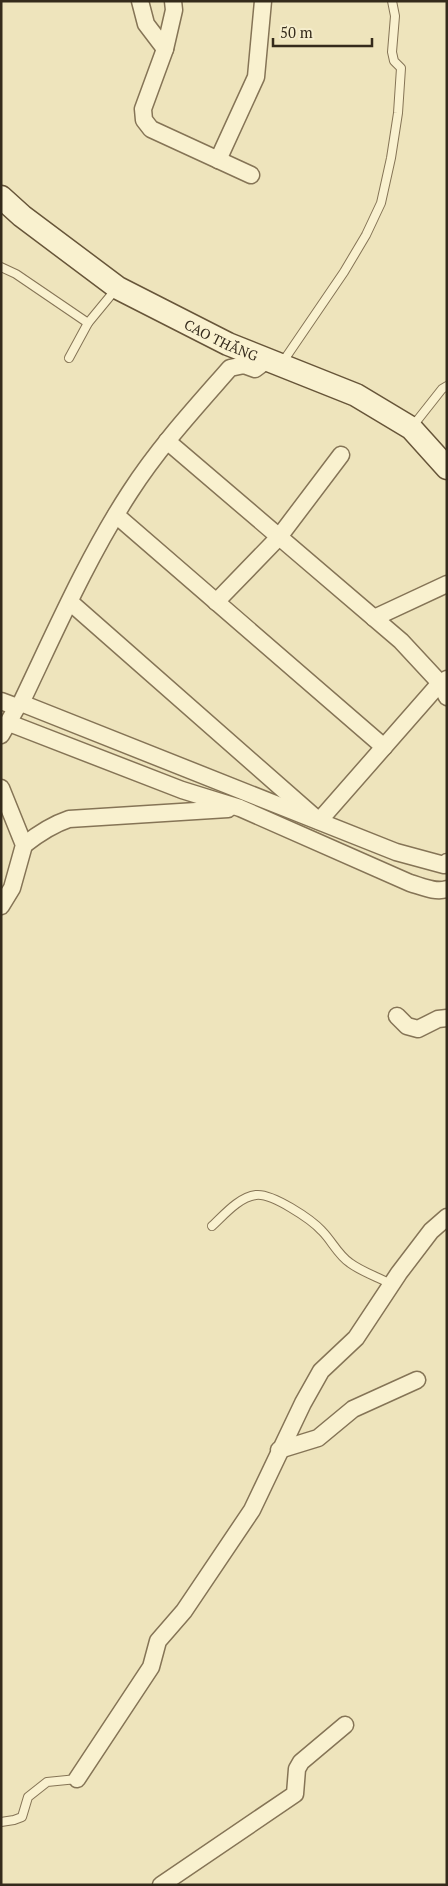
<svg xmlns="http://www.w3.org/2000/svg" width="448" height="1886" font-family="'PT Serif',serif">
	<rect width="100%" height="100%" fill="#eee4bc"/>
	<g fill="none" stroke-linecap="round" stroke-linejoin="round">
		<g stroke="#857456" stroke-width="10">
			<g id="service">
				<path d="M 1,267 L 16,274 L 88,323"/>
				<path d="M 69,358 L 88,323 L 116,289"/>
				<path d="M 282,363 L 344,272 L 366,235 L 381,203 L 391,158 L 398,113 L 401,68 L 394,61 L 392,52 L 395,16 L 392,1"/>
				<path d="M 412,427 L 442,389 L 447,386"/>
				<path d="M 212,1226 C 224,1215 239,1197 256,1195 C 272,1193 311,1219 322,1231 C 332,1241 338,1255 350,1263 C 362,1272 378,1277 391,1284"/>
				<path d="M 1,1822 L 14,1820 L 22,1817 L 28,1797 L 47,1782 L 77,1779"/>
			</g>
		</g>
		<g stroke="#857456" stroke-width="19">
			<g id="minor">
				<path d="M 140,1 L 146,24 L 165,49"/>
				<path d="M 173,1 L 174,10 L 165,49 L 143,109 L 144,120 L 151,129 L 251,175"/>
				<path d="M 218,160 L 256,77 L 263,1"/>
				<path d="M 167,441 L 401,641 L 440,683 L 447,697"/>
				<path d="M 116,515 L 384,747"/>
				<path d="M 70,602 L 319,821 L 440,683 L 447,679"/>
				<path d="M 216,602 L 279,537 L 341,455"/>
				<path d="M 374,618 L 447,584"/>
				<path d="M 1,701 L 17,707"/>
				<path d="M 21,703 L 396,852 L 444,865 L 447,862"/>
				<path d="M 9,723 L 182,790 L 240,808 L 410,883 C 421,886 435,893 447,889"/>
				<path d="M 1,735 L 17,707 L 21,703 C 55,632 87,558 130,492 C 159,447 195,408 230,368 L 244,365 L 255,369 L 267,360"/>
				<path d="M 1,788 L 24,845 L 12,888 L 1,906"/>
				<path d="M 24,845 C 38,834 51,825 69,819 L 228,809"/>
				<path d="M 397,1016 L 407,1026 L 418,1029 L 438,1019 L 447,1018"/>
				<path d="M 279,1450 L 318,1438 L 353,1409 L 417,1380"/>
				<path d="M 77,1779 L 151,1667 L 158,1641 L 184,1611 L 252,1510 L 303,1403 L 321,1371 L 356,1338 L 399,1273 L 431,1231 L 447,1217"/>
				<path d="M 161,1885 L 295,1794 L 297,1769 L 301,1762 L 345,1725"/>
			</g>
		</g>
		<g stroke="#675539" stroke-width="25">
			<g id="secondary">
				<path id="s1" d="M 1,197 L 22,216 L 118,288 L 228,344 L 356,395 L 411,428 L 447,468"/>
			</g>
		</g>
		<use href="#service" stroke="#f9f1cf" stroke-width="8"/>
		<use href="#minor" stroke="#f9f1cf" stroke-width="16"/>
		<use href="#secondary" stroke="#f9f1cf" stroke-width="22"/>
	</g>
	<g text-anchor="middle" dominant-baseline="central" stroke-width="4" stroke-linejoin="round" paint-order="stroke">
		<g font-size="14" fill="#342a1b" stroke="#f5edcc">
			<text stroke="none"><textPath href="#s1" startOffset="264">CAO THẮNG</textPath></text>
		</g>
	</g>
	<rect width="448" height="1886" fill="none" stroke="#342a1b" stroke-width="5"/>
	<path d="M273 38v8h99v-8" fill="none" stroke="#342a1b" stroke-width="2.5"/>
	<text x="280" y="38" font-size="15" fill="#342a1b" stroke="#f5edcc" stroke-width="4" paint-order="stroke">50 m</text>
</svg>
